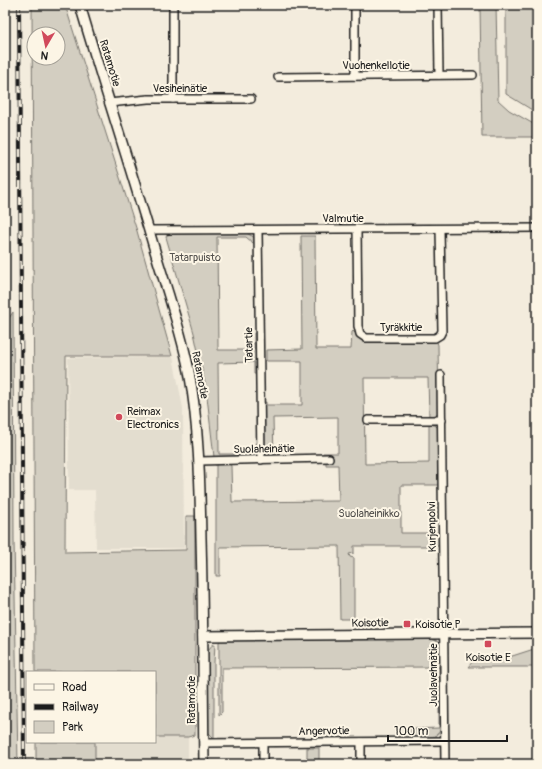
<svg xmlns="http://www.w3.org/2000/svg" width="542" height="769" font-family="Pangolin,sans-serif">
	<rect width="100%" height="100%" fill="#f3ecdd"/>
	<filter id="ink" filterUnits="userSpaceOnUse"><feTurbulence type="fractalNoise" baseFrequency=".025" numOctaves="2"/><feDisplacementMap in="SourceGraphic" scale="8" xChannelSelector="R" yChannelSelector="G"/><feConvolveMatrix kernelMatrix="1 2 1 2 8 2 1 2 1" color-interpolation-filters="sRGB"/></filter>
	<g filter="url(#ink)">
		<g fill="#e3ddcf">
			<path d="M 173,357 L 183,408 L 184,548 L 96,548 L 95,490 L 69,490 L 68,358 Z"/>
			<path d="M 155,737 L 188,737 L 188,764 L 95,764 L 95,742 L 155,742 Z"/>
		</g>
		<g fill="#d3cec1" stroke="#78756e" fill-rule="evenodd">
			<path d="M 32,5 L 65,5 L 137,231 L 172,356 L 66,356 L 65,552 L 186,550 L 186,516 L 195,516 L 195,735 L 188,737 L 155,737 L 155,672 L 35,672 ZM 34,34 L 58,34 L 58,58 L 34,58 Z"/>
			<path d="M 480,5 L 496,5 L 498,100 L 509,110 L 537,126 L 537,137 L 482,137 Z"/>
			<path d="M 506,5 L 537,5 L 537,113 L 506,94 Z"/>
			<path d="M 246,233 L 254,237 L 255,243 L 253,243 L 246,237 L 217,237 L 218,350 L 254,350 L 254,333 L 257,334 L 257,374 L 254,374 L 254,362 L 218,363 L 219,454 L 249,454 L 248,457 L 214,457 L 206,388 L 194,333 L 166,237 L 167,235 L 172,234 Z"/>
			<path d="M 301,236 L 315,236 L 316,349 L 351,349 L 352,332 L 353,331 L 357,335 L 434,340 L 437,342 L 438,345 L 439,409 C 438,414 433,417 429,417 L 428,378 L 364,378 L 365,464 L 429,463 L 429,423 L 436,426 L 439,429 L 439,485 L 401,485 L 401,533 L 440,533 L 440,546 L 354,546 L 354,553 L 349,554 L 350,557 L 354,558 L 354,619 L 340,619 L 339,546 L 220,547 L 220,576 L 216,576 L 216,464 L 230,464 L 231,466 L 232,502 L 339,501 L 338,465 L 326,465 L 326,456 L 324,456 L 323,453 L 338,453 L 338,417 L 273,418 L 274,457 L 268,455 L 264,448 L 263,403 L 266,402 L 266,405 L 302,405 L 302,361 L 266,361 L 266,350 L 302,349 Z"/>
			<path d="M 13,312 L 14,540 L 18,764 L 5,764 L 5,324 Z"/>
			<path d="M 431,639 L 437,641 L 440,648 L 441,729 C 436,740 424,738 414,738 L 411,734 L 411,729 L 439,728 L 439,667 L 222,668 L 222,712 L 219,715 L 219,642 L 221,640 Z"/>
			<path d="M 215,644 L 214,662 L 214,738 L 208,732 L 207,656 C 208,651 210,645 215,644 Z"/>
			<path d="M 537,648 L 537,667 L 468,667 L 474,660 L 500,660 Z"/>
			<rect x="36" y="742" width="59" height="22"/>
			<rect x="307" y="748" width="12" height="16"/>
		</g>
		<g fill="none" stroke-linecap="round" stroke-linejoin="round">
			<g stroke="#1c1c1c" stroke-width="10">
				<g id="minor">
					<path d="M 355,5 L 355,76"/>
					<path d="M 438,5 L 439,75"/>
					<path d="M 278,77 L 473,75"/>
					<path d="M 173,99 L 173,5"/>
					<path d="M 109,103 L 148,99 L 251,99"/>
					<path d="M 357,229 L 358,326 L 360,334 L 366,338 L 435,338 L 440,335 L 442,331 L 440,229"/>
					<path d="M 149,230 L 537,228"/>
					<path d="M 258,230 L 261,460"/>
					<path d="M 441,375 L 445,764"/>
					<path d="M 368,420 L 442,420"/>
					<path d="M 199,461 L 329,458"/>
					<path d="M 361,742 L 361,764"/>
					<path d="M 204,743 L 444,741"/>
					<path d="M 263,743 L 263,764"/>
				</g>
			</g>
			<g stroke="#1c1c1c" stroke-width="12">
				<g id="tertiary">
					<path d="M 80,5 C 104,87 131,169 155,251 C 167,291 181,330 189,371 C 199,426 200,482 201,538 C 203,613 203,689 204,764"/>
					<path d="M 203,636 L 537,633"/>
				</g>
			</g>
			<use href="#minor" stroke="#fcf5e5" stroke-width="7"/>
			<use href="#tertiary" stroke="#fcf5e5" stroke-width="9"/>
			<g stroke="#1c1c1c" stroke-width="4">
				<path id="rail" d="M 19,5 L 24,764"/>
			</g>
			<use href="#rail" stroke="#fcf5e5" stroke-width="2.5" stroke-dasharray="8" stroke-linecap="butt"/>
		</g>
	</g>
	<g fill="#d1495b" stroke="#fcf5e5" stroke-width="1.5">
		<circle cx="119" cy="417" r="4"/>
		<rect x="403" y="620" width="8" height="8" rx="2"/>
		<rect x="484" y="640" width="8" height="8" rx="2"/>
	</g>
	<g text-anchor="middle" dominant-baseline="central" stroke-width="4" stroke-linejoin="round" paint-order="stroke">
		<g font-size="11" fill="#1c1c1c" stroke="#fcf5e5">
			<text transform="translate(110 63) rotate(73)">Ratamotie</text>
			<text x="376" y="65">Vuohenkellotie</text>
			<text x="180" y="88">Vesiheinätie</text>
			<text x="343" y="218">Valmutie</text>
			<text x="401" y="327">Tyräkkitie</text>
			<text transform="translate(249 345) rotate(-91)">Tatartie</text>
			<text transform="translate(200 375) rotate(79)">Ratamotie</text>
			<text transform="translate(264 449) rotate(-1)">Suolaheinätie</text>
			<text transform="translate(432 527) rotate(-91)">Kurjenpolvi</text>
			<text transform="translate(370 623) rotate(-1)">Koisotie</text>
			<text transform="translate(433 675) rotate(-90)">Juolavehnätie</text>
			<text transform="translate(191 700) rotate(-90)">Ratamotie</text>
			<text transform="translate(324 731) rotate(-1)">Angervotie</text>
		</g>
		<g font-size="11" fill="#53514e" stroke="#fcf5e5">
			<text x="195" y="257">Tatarpuisto</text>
			<text x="369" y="513">Suolaheinikko</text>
		</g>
		<g font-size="11" fill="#1c1c1c" stroke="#fcf5e5" text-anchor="start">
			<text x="127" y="411">Reimax<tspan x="127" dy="13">Electronics</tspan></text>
			<text x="415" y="624">Koisotie P</text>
			<text x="488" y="657" text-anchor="middle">Koisotie E</text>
		</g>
	</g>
	<rect width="542" height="769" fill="none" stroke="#fcf5e5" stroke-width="20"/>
	<rect x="10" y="10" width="522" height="749" fill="none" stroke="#1c1c1c" stroke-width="1.5" filter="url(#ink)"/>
	<rect x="26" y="671" width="130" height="72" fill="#fcf5e5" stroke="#a29e95"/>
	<rect x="34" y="684" width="20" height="6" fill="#fcf5e5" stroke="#a29e95"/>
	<text x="62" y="691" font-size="12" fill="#1c1c1c">Road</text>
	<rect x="34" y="704" width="20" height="6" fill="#1c1c1c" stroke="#a29e95"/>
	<text x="62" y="711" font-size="12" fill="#1c1c1c">Railway</text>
	<rect x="34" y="721" width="20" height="12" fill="#d3cec1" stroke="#a29e95"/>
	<text x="62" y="731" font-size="12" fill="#1c1c1c">Park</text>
	<g transform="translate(46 46) rotate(189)"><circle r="19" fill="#fcf5e5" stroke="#a29e95"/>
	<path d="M0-3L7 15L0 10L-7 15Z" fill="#d1495b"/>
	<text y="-6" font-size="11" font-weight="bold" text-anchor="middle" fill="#1c1c1c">N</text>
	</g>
	<path d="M388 735v6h119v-6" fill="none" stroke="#1c1c1c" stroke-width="2"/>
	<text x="394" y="735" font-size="12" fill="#1c1c1c" stroke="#fcf5e5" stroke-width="3" paint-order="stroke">100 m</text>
</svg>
